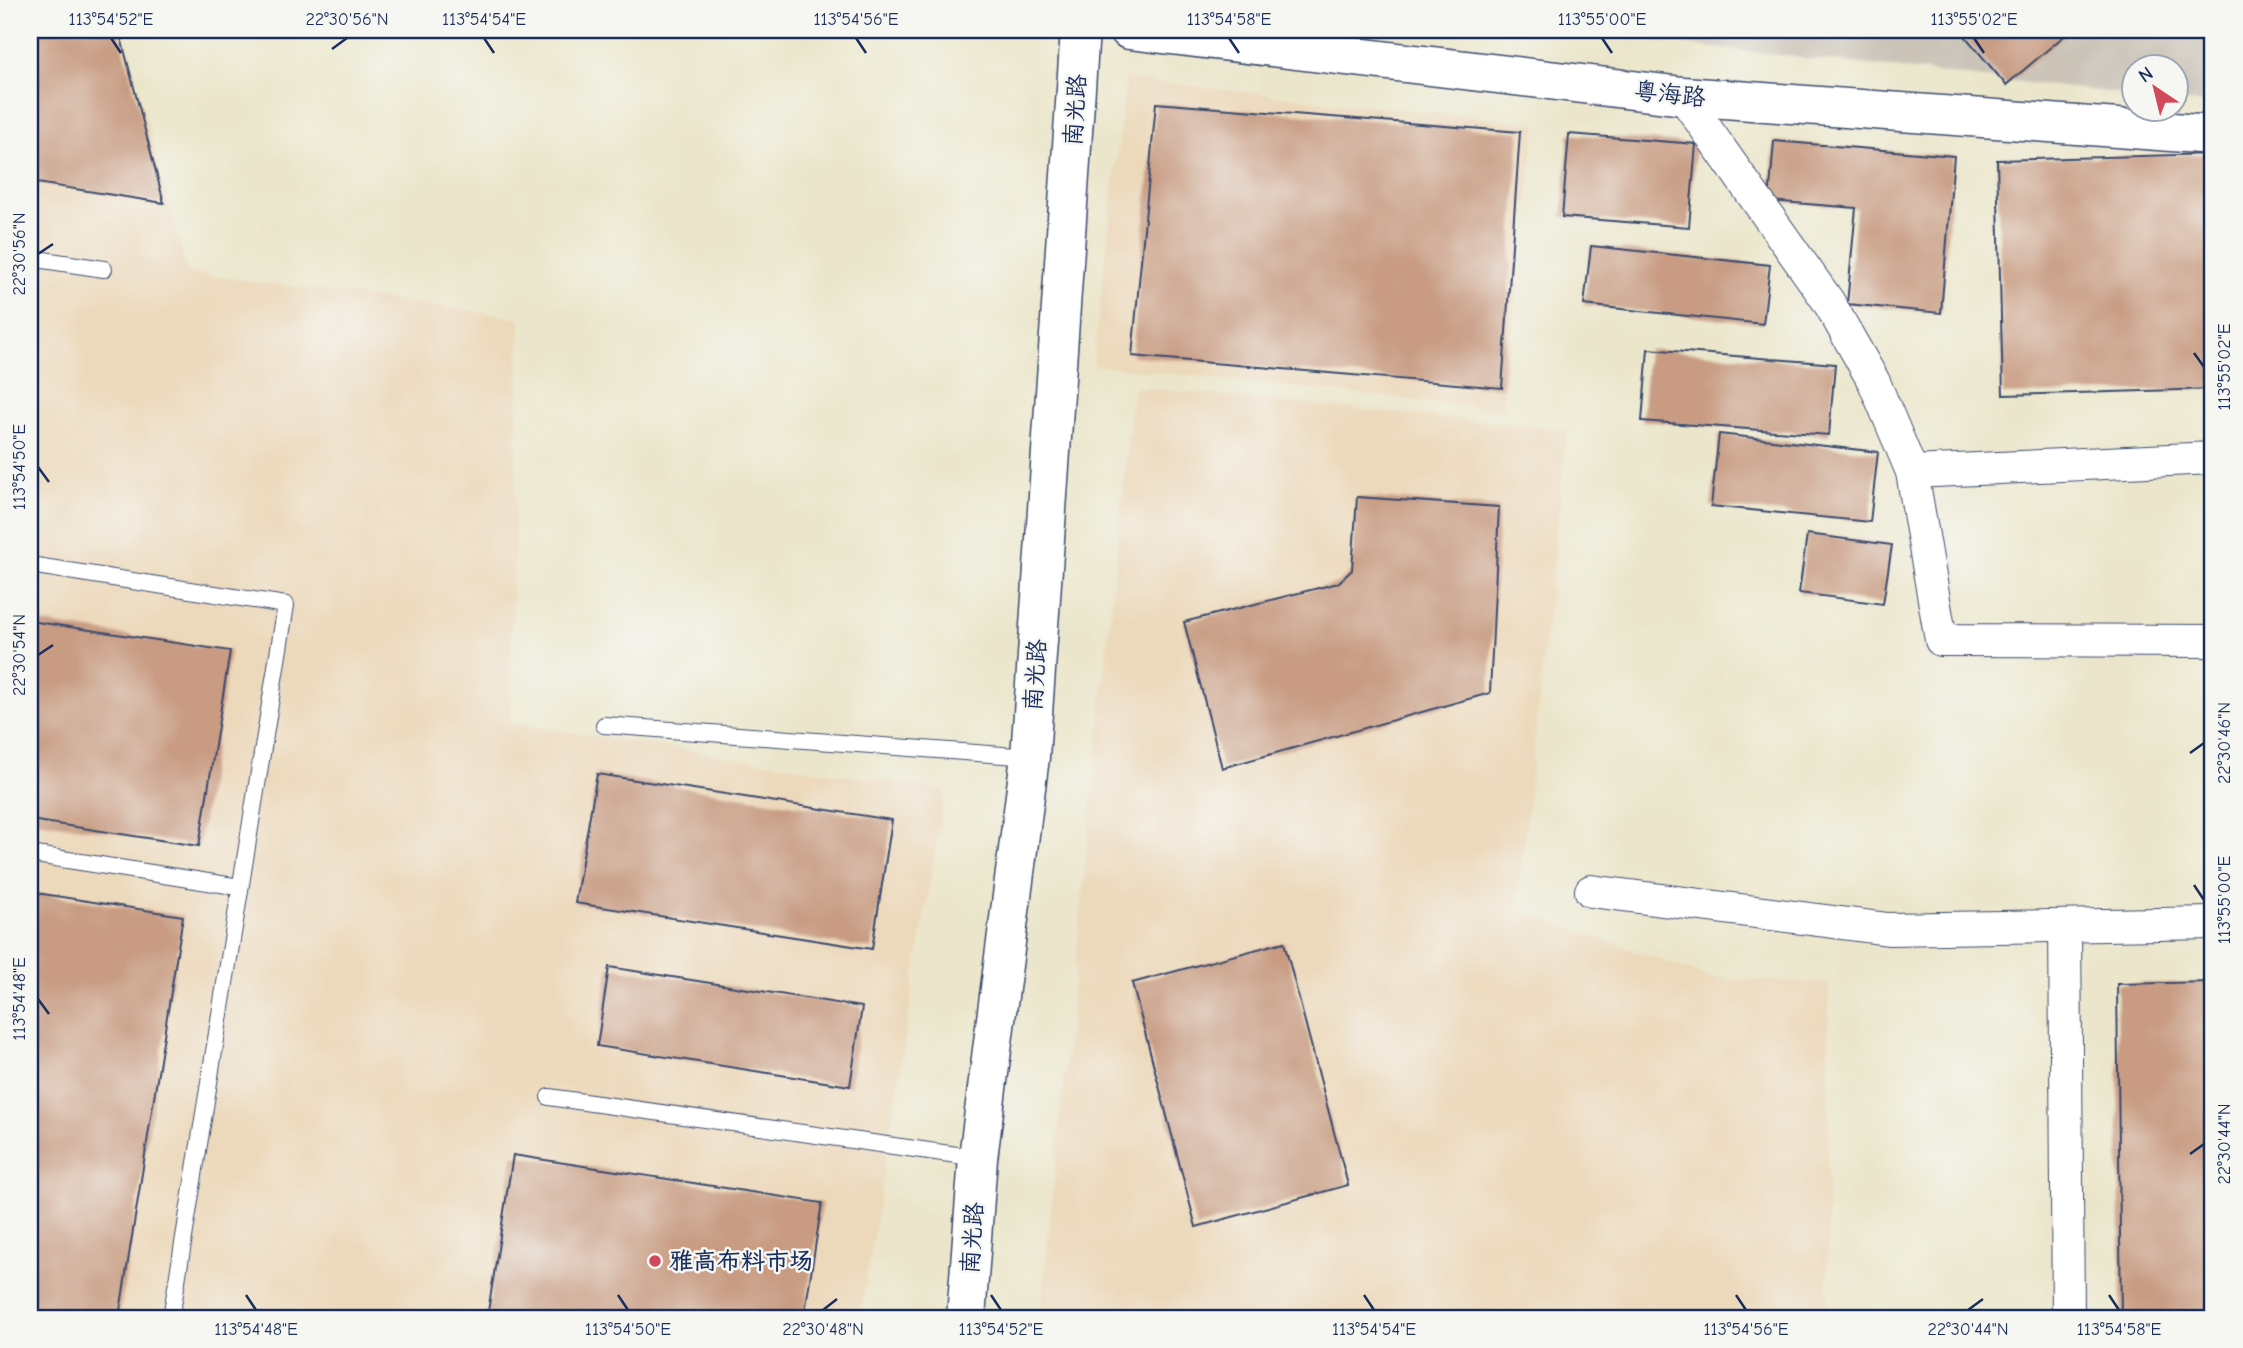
<svg xmlns="http://www.w3.org/2000/svg" width="2243" height="1348" font-family="'Comic Neue','LXGW WenKai TC',sans-serif">
	<rect width="100%" height="100%" fill="#f6f6f2"/>
	<filter id="ink" filterUnits="userSpaceOnUse"><feTurbulence type="fractalNoise" baseFrequency=".0143" numOctaves="2"/><feDisplacementMap in="SourceGraphic" scale="14" xChannelSelector="R" yChannelSelector="G"/><feConvolveMatrix kernelMatrix="1 2 1 2 8 2 1 2 1" color-interpolation-filters="sRGB"/></filter>
	<filter id="wash" filterUnits="userSpaceOnUse"><feTurbulence type="fractalNoise" baseFrequency=".00686" numOctaves="4" result="noise"/><feDisplacementMap in="SourceGraphic" scale="28" xChannelSelector="R" yChannelSelector="G"/><feGaussianBlur stdDeviation="1.57" result="paint"/><feColorMatrix in="noise" values="0 0 0 0 0 0 0 0 0 0 0 0 0 0 0 0 0 1.4 0 .05"/><feComposite in="paint" operator="in"/></filter>
	<g filter="url(#wash)">
		<rect width="100%" height="100%" fill="#ebe6cb"/>
		<g fill="#ecd8ba">
			<path d="M 30,30 L 123,30 L 187,272 L 520,318 L 509,723 L 945,790 L 860,1318 L 30,1318 Z"/>
			<path d="M 1126,79 L 1536,124 L 1502,410 L 1093,365 Z"/>
			<path d="M 1133,387 L 1567,430 L 1517,909 L 1711,978 L 1829,983 L 1827,1318 L 1040,1318 Z"/>
		</g>
		<path fill="#cbc3b8" d="M 1558,30 L 2213,30 L 2213,104 L 2177,100 L 2176,66 L 2134,66 L 2134,95 Z"/>
		<g id="blocks">
			<g fill="#c89b82">
				<path d="M 30,30 L 119,30 L 164,203 L 30,182 Z"/>
				<path d="M 1960,30 L 2071,30 L 2006,85 Z"/>
				<path d="M 1156,103 L 1520,132 L 1502,388 L 1132,356 Z"/>
				<path d="M 1569,134 L 1696,144 L 1689,227 L 1562,217 Z"/>
				<path d="M 1774,141 L 1954,156 L 1941,313 L 1847,304 L 1856,208 L 1769,201 Z"/>
				<path d="M 2213,154 L 2213,389 L 2003,395 L 1997,160 Z"/>
				<path d="M 1591,246 L 1770,265 L 1763,324 L 1584,305 Z"/>
				<path d="M 1648,349 L 1835,364 L 1829,435 L 1642,421 Z"/>
				<path d="M 1719,434 L 1878,452 L 1870,522 L 1711,506 Z"/>
				<path d="M 1357,497 L 1499,507 L 1490,693 L 1222,768 L 1184,622 L 1338,583 L 1352,570 Z"/>
				<path d="M 1807,534 L 1892,545 L 1883,604 L 1799,593 Z"/>
				<path d="M 30,621 L 230,651 L 199,846 L 30,820 Z"/>
				<path d="M 597,774 L 892,820 L 872,949 L 575,903 Z"/>
				<path d="M 30,892 L 183,916 L 119,1318 L 30,1318 Z"/>
				<path d="M 1284,942 L 1348,1185 L 1196,1227 L 1132,983 Z"/>
				<path d="M 609,967 L 862,1007 L 850,1086 L 597,1046 Z"/>
				<path d="M 2213,982 L 2213,1318 L 2121,1318 L 2117,984 Z"/>
				<path d="M 513,1155 L 822,1203 L 804,1318 L 487,1318 Z"/>
			</g>
		</g>
	</g>
	<g filter="url(#ink)">
		<use href="#blocks" fill-opacity="0" stroke="#3a4a6e" stroke-width="2"/>
		<g fill="none" stroke-linecap="round" stroke-linejoin="round">
			<g stroke="#3a4a6e" stroke-width="18">
				<g id="service">
					<path d="M 30,258 L 104,269"/>
					<path d="M 30,565 L 286,605 L 171,1318"/>
					<path d="M 604,725 L 1030,757"/>
					<path d="M 30,854 L 240,887"/>
					<path d="M 549,1097 L 978,1158"/>
				</g>
			</g>
			<g stroke="#3a4a6e" stroke-width="34">
				<g id="minor">
					<path d="M 1683,96 L 1828,301 L 1874,382 L 1912,472 L 1941,640 L 2213,641"/>
					<path d="M 1912,472 L 2213,458"/>
					<path d="M 1591,891 L 1888,929 L 2213,923"/>
					<path d="M 2065,926 L 2068,1318"/>
				</g>
			</g>
			<g stroke="#3a4a6e" stroke-width="41">
				<path id="tertiary" d="M 1129,30 L 1683,96 L 2213,135"/>
			</g>
			<g stroke="#3a4a6e" stroke-width="41">
				<path id="secondary" d="M 966,1318 L 978,1158 L 1030,757 L 1080,30"/>
			</g>
			<use href="#service" stroke="#fff" stroke-width="16"/>
			<use href="#minor" stroke="#fff" stroke-width="32"/>
			<use href="#tertiary" stroke="#fff" stroke-width="38"/>
			<use href="#secondary" stroke="#fff" stroke-width="38"/>
		</g>
	</g>
	<path fill="none" stroke="#1b2f5e" stroke-width="2.5" d="M 111,38 L 121,53M 484,38 L 494,53M 856,38 L 866,53M 1229,38 L 1239,53M 1602,38 L 1612,53M 1974,38 L 1984,53M 332,49 L 347,38M 38,254 L 53,244M 2194,353 L 2204,367M 38,467 L 49,482M 38,655 L 53,645M 2190,753 L 2204,743M 2194,885 L 2204,900M 38,999 L 49,1014M 2190,1154 L 2204,1144M 246,1295 L 256,1310M 618,1295 L 628,1310M 991,1295 L 1001,1310M 1364,1295 L 1374,1310M 1736,1295 L 1746,1310M 2109,1295 L 2119,1310M 823,1310 L 837,1299M 1968,1310 L 1983,1299"/>
	<circle fill="#d1495b" stroke="#f6f6f2" stroke-width="2.5" cx="655" cy="1261" r="7"/>
	<g text-anchor="middle" dominant-baseline="central" stroke-width="5" stroke-linejoin="round" paint-order="stroke">
		<g font-size="24" fill="#1b2f5e" stroke="#f6f6f2">
			<text transform="translate(1670 94) rotate(6)">粤海路</text>
			<text transform="translate(1075 110) rotate(-86)">南光路</text>
			<text transform="translate(1035 675) rotate(-86)">南光路</text>
			<text transform="translate(972 1238) rotate(-86)">南光路</text>
		</g>
		<g font-size="24" font-weight="bold" fill="#1b2f5e" stroke="#f6f6f2" text-anchor="start">
			<text x="669" y="1261">雅高布料市场</text>
		</g>
	</g>
	<rect width="2243" height="1348" fill="none" stroke="#f6f6f2" stroke-width="77"/>
	<g transform="translate(2155 88) rotate(325)"><circle r="33" fill="#f6f6f2" stroke="#9ea6b7" stroke-width="2"/>
	<path d="M0-5L12 26L0 18L-12 26Z" fill="#d1495b"/>
	<text y="-10" font-size="19" font-weight="bold" text-anchor="middle" fill="#1b2f5e">N</text>
	</g>
	<rect x="38" y="38" width="2166" height="1272" fill="none" stroke="#1b2f5e" stroke-width="2.5"/>
	<g font-size="18" text-anchor="middle" fill="#1b2f5e">
		<text x="111" y="25">113°54'52"E</text>
		<text x="347" y="25">22°30'56"N</text>
		<text x="484" y="25">113°54'54"E</text>
		<text x="856" y="25">113°54'56"E</text>
		<text x="1229" y="25">113°54'58"E</text>
		<text x="1602" y="25">113°55'00"E</text>
		<text x="1974" y="25">113°55'02"E</text>
		<text transform="translate(19 254) rotate(-90)" y="6">22°30'56"N</text>
		<text transform="translate(2224 367) rotate(-90)" y="6">113°55'02"E</text>
		<text transform="translate(19 467) rotate(-90)" y="6">113°54'50"E</text>
		<text transform="translate(19 655) rotate(-90)" y="6">22°30'54"N</text>
		<text transform="translate(2224 743) rotate(-90)" y="6">22°30'46"N</text>
		<text transform="translate(2224 900) rotate(-90)" y="6">113°55'00"E</text>
		<text transform="translate(19 999) rotate(-90)" y="6">113°54'48"E</text>
		<text transform="translate(2224 1144) rotate(-90)" y="6">22°30'44"N</text>
		<text x="256" y="1335">113°54'48"E</text>
		<text x="628" y="1335">113°54'50"E</text>
		<text x="823" y="1335">22°30'48"N</text>
		<text x="1001" y="1335">113°54'52"E</text>
		<text x="1374" y="1335">113°54'54"E</text>
		<text x="1746" y="1335">113°54'56"E</text>
		<text x="1968" y="1335">22°30'44"N</text>
		<text x="2119" y="1335">113°54'58"E</text>
	</g>
</svg>
